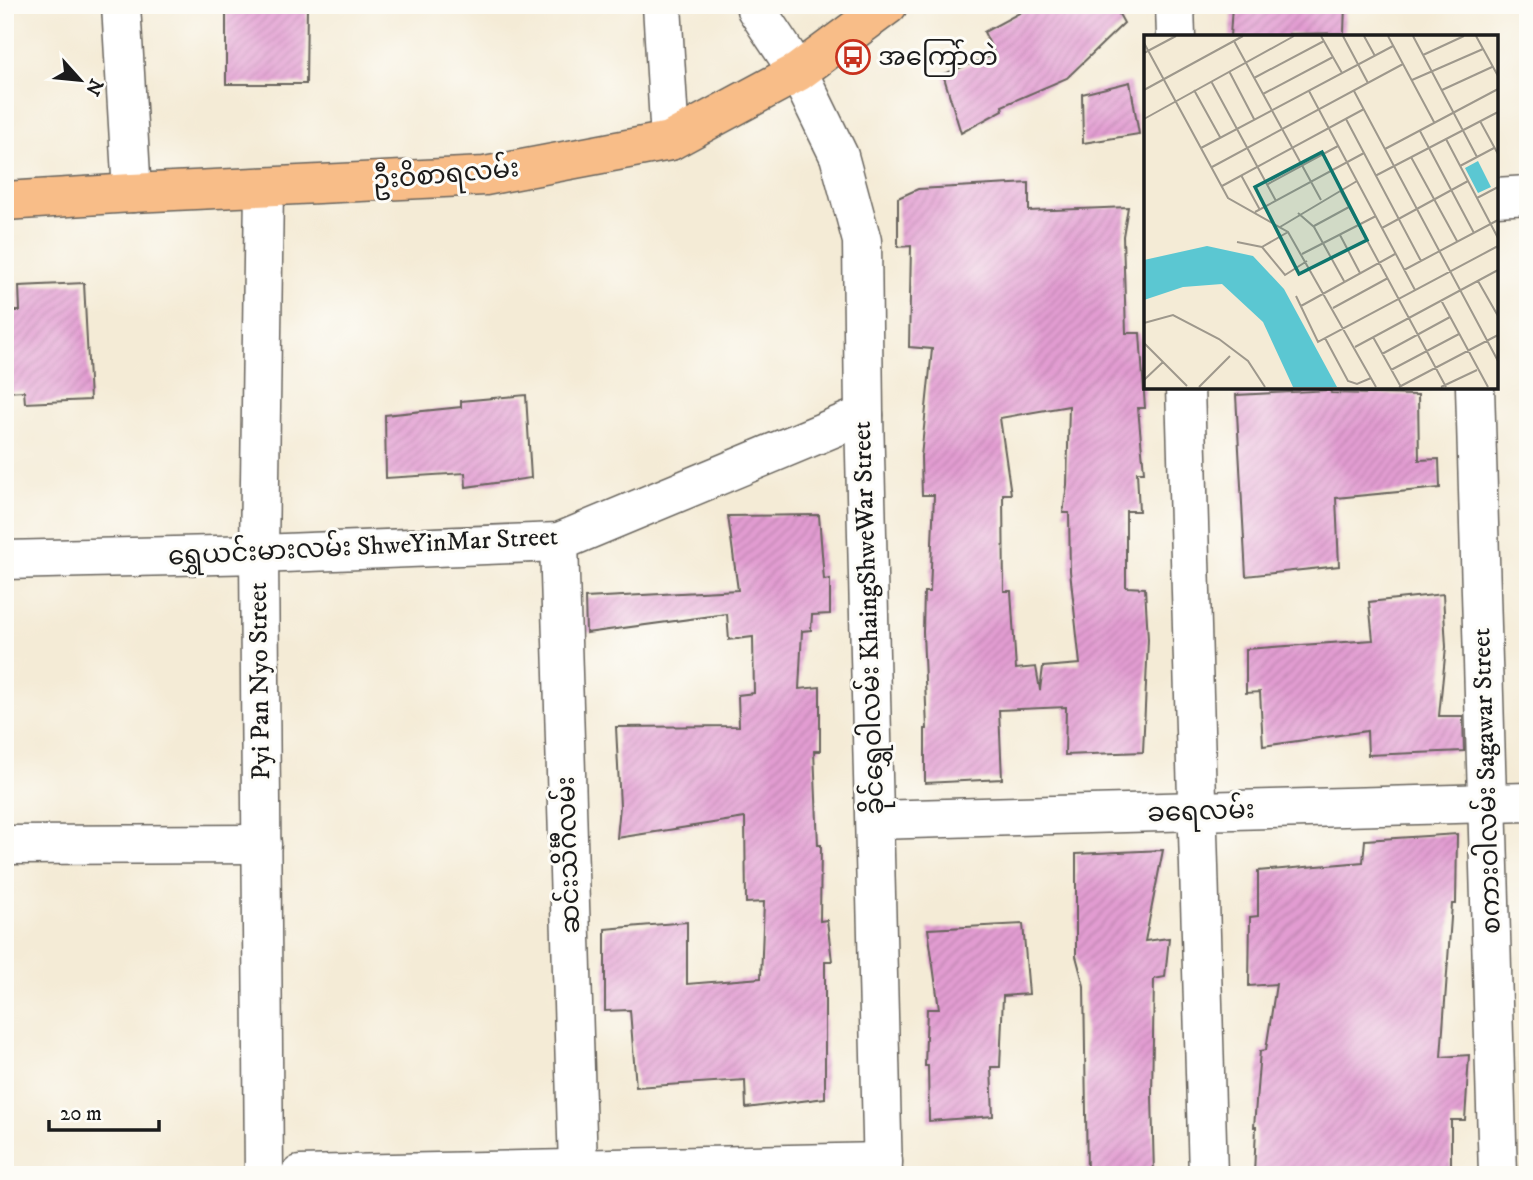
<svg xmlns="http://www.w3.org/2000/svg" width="1533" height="1180" font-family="'IM FELL DW Pica','Noto Sans Myanmar',serif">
	<defs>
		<pattern id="building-hatch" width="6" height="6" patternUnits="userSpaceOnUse" patternTransform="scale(1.75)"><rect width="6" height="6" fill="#e29cd1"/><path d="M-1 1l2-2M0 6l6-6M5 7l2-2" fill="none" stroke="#c186b3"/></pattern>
	</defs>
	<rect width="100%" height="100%" fill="#fdfcf7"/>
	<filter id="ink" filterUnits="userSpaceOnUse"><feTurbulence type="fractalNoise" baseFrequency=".0143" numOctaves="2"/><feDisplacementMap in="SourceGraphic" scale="14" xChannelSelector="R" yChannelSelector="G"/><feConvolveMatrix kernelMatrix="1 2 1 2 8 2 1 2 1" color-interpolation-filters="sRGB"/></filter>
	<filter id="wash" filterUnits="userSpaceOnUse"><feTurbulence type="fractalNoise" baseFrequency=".00686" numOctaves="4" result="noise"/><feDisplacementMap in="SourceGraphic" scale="28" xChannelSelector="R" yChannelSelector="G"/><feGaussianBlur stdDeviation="1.57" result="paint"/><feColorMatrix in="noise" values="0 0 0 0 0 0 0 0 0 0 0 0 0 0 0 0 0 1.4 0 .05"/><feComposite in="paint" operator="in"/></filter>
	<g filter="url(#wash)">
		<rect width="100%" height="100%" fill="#f4ebd6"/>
		<g id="blocks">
			<g fill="url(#building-hatch)" fill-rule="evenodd">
				<path d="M 226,5 L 307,5 L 306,84 L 226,84 Z"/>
				<path d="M 1034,5 L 1114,5 L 1124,23 L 1067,78 L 1002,106 L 1003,110 L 961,133 L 943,74 L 995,55 L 984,32 Z"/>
				<path d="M 1232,5 L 1345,5 L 1344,33 L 1289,34 L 1289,37 L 1230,37 Z"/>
				<path d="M 1130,82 L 1139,134 L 1083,143 L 1082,94 Z"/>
				<path d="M 1029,183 L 1029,211 L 1128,207 L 1123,236 L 1126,333 L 1140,333 L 1145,408 L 1138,408 L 1144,472 L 1137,472 L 1139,511 L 1126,511 L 1126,587 L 1145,588 L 1148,639 L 1143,752 L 1065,755 L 1066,707 L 999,710 L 1002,779 L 925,783 L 925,729 L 927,729 L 923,632 L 924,592 L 930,592 L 934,495 L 922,495 L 921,457 L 932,349 L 909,347 L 911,246 L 898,247 L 898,198 L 918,189 ZM 1069,406 L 1067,485 L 1063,513 L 1069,513 L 1070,571 L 1080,664 L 1043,667 L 1040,690 L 1036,667 L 1016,669 L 1011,591 L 1004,591 L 1003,494 L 1011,494 L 1000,418 Z"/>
				<path d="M 84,283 L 90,400 L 25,403 L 24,391 L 5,392 L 5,311 L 20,311 L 19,286 Z"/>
				<path d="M 1330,390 L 1331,393 L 1418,395 L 1419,460 L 1439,459 L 1440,488 L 1336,498 L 1339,566 L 1246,576 L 1236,395 Z"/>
				<path d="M 526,395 L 531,478 L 466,487 L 465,473 L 386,478 L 385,415 L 461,407 L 461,401 Z"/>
				<path d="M 819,515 L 824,580 L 830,579 L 830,614 L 812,615 L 811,630 L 802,631 L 799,689 L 820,687 L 820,751 L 814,751 L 818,845 L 821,845 L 820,921 L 827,920 L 832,961 L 825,961 L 825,1098 L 746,1108 L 745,1080 L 636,1087 L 630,1010 L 605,1011 L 605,929 L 687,922 L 687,984 L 761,978 L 764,902 L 746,903 L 745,818 L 617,838 L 620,806 L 616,727 L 739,726 L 738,695 L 754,693 L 753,637 L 729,640 L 727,614 L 586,633 L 585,598 L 738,590 L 728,516 Z"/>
				<path d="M 1443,594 L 1446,647 L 1439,716 L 1463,716 L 1464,751 L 1368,755 L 1367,731 L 1263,746 L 1260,692 L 1246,693 L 1246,649 L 1373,640 L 1369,602 Z"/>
				<path d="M 1457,834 L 1456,904 L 1452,904 L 1441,1057 L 1469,1055 L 1465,1120 L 1451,1120 L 1451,1175 L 1254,1175 L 1256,1127 L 1254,1127 L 1260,1051 L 1266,1050 L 1276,984 L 1249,986 L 1250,917 L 1258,916 L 1258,871 L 1363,862 L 1365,840 Z"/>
				<path d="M 1163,850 L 1145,941 L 1169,938 L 1165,977 L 1154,979 L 1152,1095 L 1154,1175 L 1087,1175 L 1084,986 L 1076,956 L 1076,854 Z"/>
				<path d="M 1023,924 L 1029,994 L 1003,996 L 1000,1067 L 991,1067 L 993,1116 L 929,1121 L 928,1066 L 925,1066 L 927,1009 L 939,1009 L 928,929 Z"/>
			</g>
		</g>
	</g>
	<g filter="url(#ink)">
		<use href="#blocks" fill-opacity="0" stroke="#68645d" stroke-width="2"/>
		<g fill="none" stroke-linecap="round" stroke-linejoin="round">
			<g stroke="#68645d" stroke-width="41">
				<g id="minor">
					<path d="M 121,5 L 132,193"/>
					<path d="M 662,5 L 670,141"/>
					<path d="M 757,5 L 756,9 L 798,72 L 839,156 L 862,241 L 864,415 L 883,1175"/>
					<path d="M 1175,5 L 1176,37"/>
					<path d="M 1496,197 L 1528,195"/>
					<path d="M 1185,387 L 1208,1175"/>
					<path d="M 1475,387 L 1498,1175"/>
					<path d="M 559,542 L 578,1168"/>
					<path d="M 5,560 L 259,554 L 559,542 L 864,415"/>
					<path d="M 875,820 L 1528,802"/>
					<path d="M 5,845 L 262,844"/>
					<path d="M 264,1175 L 259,554 L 264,187"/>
					<path d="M 300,1175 L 883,1162"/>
				</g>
			</g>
			<g stroke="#68645d" stroke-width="41">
				<path id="major" d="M 5,201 L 132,193 L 485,176 L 670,141 L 798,72 L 888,5"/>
			</g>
			<use href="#minor" stroke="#fff" stroke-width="38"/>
			<use href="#major" stroke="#f8bd88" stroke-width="38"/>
		</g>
	</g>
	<defs>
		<g id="bus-ring" transform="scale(1.75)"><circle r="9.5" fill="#fdfcf7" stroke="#c8321e" stroke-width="1.5"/><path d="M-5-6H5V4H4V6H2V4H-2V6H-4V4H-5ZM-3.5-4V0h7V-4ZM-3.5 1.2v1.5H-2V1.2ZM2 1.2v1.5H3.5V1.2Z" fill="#c8321e"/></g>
	</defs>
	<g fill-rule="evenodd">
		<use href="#bus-ring" x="853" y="57"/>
	</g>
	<g text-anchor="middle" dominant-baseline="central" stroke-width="6" stroke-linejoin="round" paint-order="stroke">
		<g font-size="26" fill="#1c1c1c" stroke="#fdfcf7" text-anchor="start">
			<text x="878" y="57">အကြော်တဲ</text>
		</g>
		<g font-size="26" fill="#1c1c1c" stroke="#fdfcf7">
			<text transform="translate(446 175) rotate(-5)">ဦးဝိစာရလမ်း</text>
			<text transform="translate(363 547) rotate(-3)">ရွှေယင်းမားလမ်း ShweYinMar Street</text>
			<text transform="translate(869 618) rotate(-92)">ခိုင်ရွှေဝါလမ်း KhaingShweWar Street</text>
			<text transform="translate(260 681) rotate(-91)">Pyi Pan Nyo Street</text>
			<text transform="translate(1487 781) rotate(-92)">စကားဝါလမ်း Sagawar Street</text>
			<text transform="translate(1201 812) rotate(-2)">ခရေလမ်း</text>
			<text transform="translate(569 855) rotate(-92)">ဆင်းသိင်္ဂီလမ်း</text>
		</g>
	</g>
	<g transform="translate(1144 35)">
		<rect width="354" height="354" fill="#f4ebd6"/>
		<path d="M 334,126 L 347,152 L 334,158 L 321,133 ZM 63,211 L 109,221 L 140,254 L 193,352 L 149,352 L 119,287 L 78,249 L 39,252 L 0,265 L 0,225 Z" fill="#5bc7d2"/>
		<path fill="none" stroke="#9e988c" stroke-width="2" d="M 177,1 L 198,38M 199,1 L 224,48M 220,1 L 231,21M 244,1 L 290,87M 269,1 L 333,122M 332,1 L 354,41M 90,6 L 177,165M 0,8 L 84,163 L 144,197 L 232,352M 0,18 L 32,1M 279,20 L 320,1M 85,36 L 110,84M 110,43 L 180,6M 268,45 L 339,14M 67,46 L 132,166M 0,55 L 99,1M 50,55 L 76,102M 298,55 L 348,32M 165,56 L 271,255M 210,56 L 354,326M 119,59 L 189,22M 0,84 L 150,1M 202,84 L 277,226M 336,86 L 354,119M 276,96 L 330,198M 302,104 L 354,203M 57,113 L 249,11M 241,114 L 354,54M 267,122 L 313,206M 316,131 L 350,113M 68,132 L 259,29M 97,140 L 116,175M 231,141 L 354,77M 124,149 L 194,111M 78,151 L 220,74M 196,155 L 302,352M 333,163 L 354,152M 111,177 L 220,118M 154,178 L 170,192 L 200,246M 170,191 L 205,172M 136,192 L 213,146M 238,193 L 324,146M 144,197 L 118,212 L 141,240 L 163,226M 196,200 L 216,238M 93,207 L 118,212M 158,219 L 232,181M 260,235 L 354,185M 334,246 L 354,281M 152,261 L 174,307 L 354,211M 297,265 L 344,352M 157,271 L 251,219M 189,273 L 244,243M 0,288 L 29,280 L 75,304 L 104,326 L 121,352M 229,302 L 257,352M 181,303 L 204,346 L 213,349 L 227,343M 0,308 L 43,351M 211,312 L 354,235M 238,319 L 306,282M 247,335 L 315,299M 0,345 L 19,327M 55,352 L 86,321M 255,352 L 354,300M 297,352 L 333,335"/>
		<path fill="#0f766e" fill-opacity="0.15" stroke="#0f766e" stroke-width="3.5" d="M 178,117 L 223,205 L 155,239 L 111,152 Z"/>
		<rect width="354" height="354" fill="none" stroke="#1c1c1c" stroke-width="3.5"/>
	</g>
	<rect width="1533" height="1180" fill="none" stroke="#fdfcf7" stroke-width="28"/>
	<g transform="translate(80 80) rotate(117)" stroke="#fdfcf7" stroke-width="5" paint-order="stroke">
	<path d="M0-5L12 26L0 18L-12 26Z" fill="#1c1c1c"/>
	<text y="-10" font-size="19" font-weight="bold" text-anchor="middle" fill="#1c1c1c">N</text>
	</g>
	<path d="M49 1120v10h110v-10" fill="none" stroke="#1c1c1c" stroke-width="3.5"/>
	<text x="60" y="1120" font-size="21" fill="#1c1c1c" stroke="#fdfcf7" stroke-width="5" paint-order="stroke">20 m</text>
</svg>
